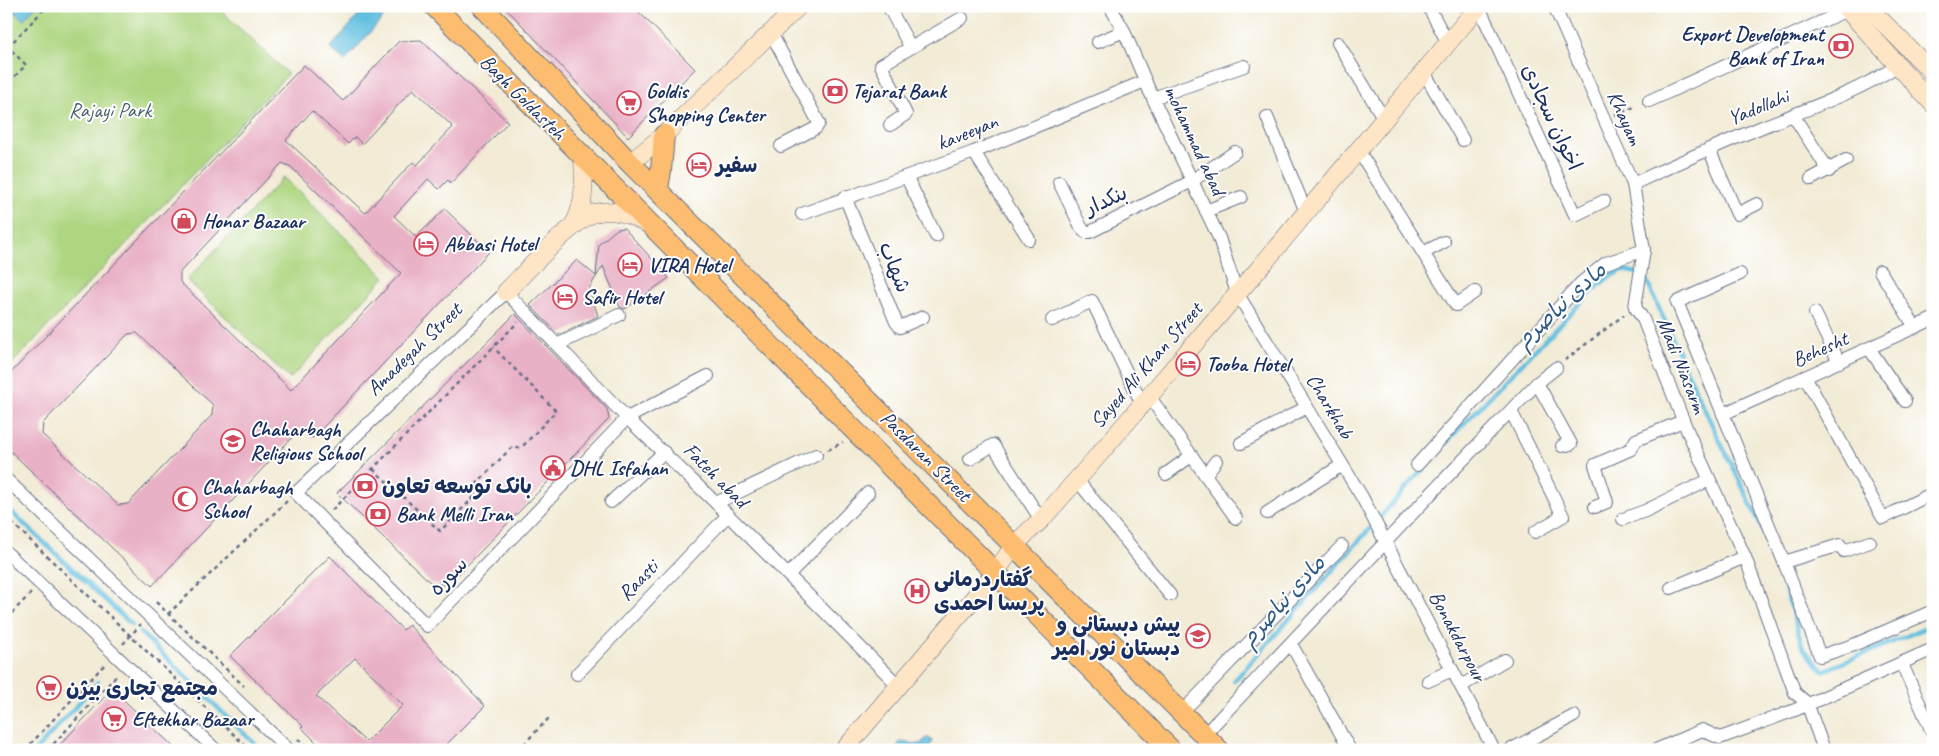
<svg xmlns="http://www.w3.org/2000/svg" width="1939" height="756" font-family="Caveat,'Playpen Sans Arabic',sans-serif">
	<rect width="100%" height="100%" fill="#fff"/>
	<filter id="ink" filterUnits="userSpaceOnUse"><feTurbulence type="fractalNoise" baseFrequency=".02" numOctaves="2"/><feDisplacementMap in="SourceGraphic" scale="10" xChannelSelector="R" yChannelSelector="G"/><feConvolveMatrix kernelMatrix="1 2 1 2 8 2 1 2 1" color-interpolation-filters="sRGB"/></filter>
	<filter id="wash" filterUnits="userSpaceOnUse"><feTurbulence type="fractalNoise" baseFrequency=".0096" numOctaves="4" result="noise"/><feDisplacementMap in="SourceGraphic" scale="20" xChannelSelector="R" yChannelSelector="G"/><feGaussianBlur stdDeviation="1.12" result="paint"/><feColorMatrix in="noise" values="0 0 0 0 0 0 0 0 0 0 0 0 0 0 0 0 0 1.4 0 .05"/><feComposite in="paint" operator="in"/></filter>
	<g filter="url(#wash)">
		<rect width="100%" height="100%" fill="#f2ebd5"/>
		<g fill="#aed681" stroke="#648270">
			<path d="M 6,6 L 216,6 L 288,74 L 9,367 L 6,365 Z"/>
			<path d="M 284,177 L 385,277 L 290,379 L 187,280 Z"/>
		</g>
		<g fill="#62bfe0" stroke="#3e779f">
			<path d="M 10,6 L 36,6 L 23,20 Z"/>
			<path d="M 367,6 L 383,18 L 345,61 L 330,48 Z"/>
			<path d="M 928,737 L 932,741 L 931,745 L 919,750 L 895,750 L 900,742 L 920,744 Z"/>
		</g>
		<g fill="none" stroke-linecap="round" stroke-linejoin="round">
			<g stroke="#62bfe0" stroke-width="4.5">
				<path d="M 6,507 L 132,625"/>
				<path d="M 140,632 L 261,750"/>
				<path d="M 1234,681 L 1456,432 L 1583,300 L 1606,279 L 1622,270 L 1643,274 L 1647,281 L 1698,396 L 1758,519 L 1783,581 L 1803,648 L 1823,671 L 1933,625"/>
				<path d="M 36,750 L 98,682"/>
			</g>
		</g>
		<g id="blocks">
			<g fill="#e9b1c6" fill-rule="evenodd">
				<path d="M 504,6 L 633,6 L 695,69 L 628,137 Z"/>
				<path d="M 421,40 L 508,122 L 451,183 L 448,180 L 439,189 L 428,179 L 394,216 L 416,237 L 445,209 L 489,252 L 313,438 L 301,428 L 152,586 L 6,447 L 6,378 L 304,65 L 343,101 L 399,41 ZM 413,89 L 453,127 L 417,165 L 413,162 L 365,213 L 286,140 L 312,111 L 348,144 L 355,137 L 362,144 ZM 282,163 L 291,167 L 401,273 L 291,390 L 180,282 L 180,272 ZM 137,333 L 213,405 L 212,415 L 128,504 L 118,505 L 42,434 L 43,423 L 128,334 Z"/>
				<path d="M 624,228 L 669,278 L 625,309 L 620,307 L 603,266 L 589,288 L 598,316 L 559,335 L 530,305 L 577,260 L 596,276 L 599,244 L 617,229 Z"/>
				<path d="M 515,314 L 607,409 L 609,419 L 448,585 L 431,583 L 337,493 Z"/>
				<path d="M 330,556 L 403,630 L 409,625 L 485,706 L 441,750 L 324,750 L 301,727 L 303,726 L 230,656 ZM 355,658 L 403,705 L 366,742 L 316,696 Z"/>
				<path d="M 112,689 L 177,750 L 55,750 Z"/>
			</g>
		</g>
	</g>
	<g filter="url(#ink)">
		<use href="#blocks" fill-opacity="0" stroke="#667188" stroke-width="1"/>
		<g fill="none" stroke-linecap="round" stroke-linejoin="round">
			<g stroke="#667188" stroke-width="8">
				<path id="lane" d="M 774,6 L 785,19"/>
			</g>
			<g stroke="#667188" stroke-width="14">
				<g id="street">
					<path d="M 888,6 L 910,46"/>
					<path d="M 1110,6 L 1124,31 L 1150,92 L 1219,238 L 1237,293 L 1362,497 L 1494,750"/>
					<path d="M 1428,6 L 1448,43"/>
					<path d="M 1554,6 L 1633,184 L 1644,250 L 1635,307 L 1643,319 L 1687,430 L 1745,557 L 1795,693 L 1807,703"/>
					<path d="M 1479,7 L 1575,215 L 1604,201"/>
					<path d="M 771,33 L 819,123 L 816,128 L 781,146"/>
					<path d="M 1098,42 L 1124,31"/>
					<path d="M 1338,43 L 1384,119"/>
					<path d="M 1424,72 L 1463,140"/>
					<path d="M 1153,98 L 1244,66"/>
					<path d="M 1649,101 L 1847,10"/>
					<path d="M 1793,115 L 1829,171"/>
					<path d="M 1267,117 L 1306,212"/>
					<path d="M 890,125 L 906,114 L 881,65 L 962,18"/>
					<path d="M 1709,149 L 1737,214 L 1757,204"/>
					<path d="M 1358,150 L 1456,305 L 1475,292"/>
					<path d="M 974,152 L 1029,239"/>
					<path d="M 907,178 L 936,236"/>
					<path d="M 1811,179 L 1846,160"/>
					<path d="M 1059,182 L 1081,227 L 1085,232 L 1090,232 L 1192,181 L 1235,152"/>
					<path d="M 1633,184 C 1675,164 1718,145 1762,127 C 1807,109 1856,93 1897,66"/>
					<path d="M 845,197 L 896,322 L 900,327 L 923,317"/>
					<path d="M 1206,211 L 1241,197"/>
					<path d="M 802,214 L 974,152 L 1145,81"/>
					<path d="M 1423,253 L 1444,242"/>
					<path d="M 1880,271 L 1915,327"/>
					<path d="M 1740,274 L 1677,302 L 1784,562 L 1820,656 L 1851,646 L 1933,611"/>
					<path d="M 1815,313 L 1839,362"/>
					<path d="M 1052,320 L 1092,301 L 1142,404"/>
					<path d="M 557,345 L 619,315"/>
					<path d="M 1869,348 L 1905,401"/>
					<path d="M 708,376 L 627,418 L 427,626 L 296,493 L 506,292 L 627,418 L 716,503 L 899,686"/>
					<path d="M 1805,377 L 1883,518 L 1933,493"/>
					<path d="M 1537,383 L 1571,444 L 1562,446"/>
					<path d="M 1149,396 L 1236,518"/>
					<path d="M 1511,411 L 1563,516 L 1535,532"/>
					<path d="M 1723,414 L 1933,319"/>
					<path d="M 1241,443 L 1307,407"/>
					<path d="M 970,459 L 993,445 L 1041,520"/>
					<path d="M 1417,465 L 1581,283 L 1606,263 L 1644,250"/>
					<path d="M 1166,474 L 1191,456"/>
					<path d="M 1205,475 L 1216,461"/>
					<path d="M 6,479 L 289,750"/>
					<path d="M 1077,480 L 1170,595"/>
					<path d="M 611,502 L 664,452"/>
					<path d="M 716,503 L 816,455"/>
					<path d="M 1595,507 L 1607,502 L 1595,465 L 1631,449 L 1636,440 L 1683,421"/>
					<path d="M 1267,513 L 1342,465"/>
					<path d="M 1623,519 L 1645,511 L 1709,480"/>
					<path d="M 6,552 L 216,750"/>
					<path d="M 1784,562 L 1840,545 L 1844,551 L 1870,542"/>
					<path d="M 788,575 L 868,493"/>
					<path d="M 1671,588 L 1745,557"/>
					<path d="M 1291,644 L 1350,750"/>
					<path d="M 1902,664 L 1933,734"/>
					<path d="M 577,674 L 728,515"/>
					<path d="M 1428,681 L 1452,670"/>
					<path d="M 1461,686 L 1505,660"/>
					<path d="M 1807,703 L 1824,750"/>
					<path d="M 1182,712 L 1342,546"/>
					<path d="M 1205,734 L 1442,482 L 1537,383 L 1556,368"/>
					<path d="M 1510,750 L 1574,716"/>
					<path d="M 1656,750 L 1702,730 L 1720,738 L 1795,710 L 1933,649"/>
				</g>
			</g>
			<g stroke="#667188" stroke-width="19">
				<g id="secondary">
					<path d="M 1844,6 L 1933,104"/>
					<path d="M 1867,6 L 1933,73"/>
					<path d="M 630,163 L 664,135 L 799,6"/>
					<path d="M 572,227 C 586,206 584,181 583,157"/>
					<path d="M 506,292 C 524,274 574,218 595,213 C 614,208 629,214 646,223"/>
					<path d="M 844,750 L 996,572 L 1015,544 L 1041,520 L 1089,466 L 1257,271 L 1479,6"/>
				</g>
			</g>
			<g stroke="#667188" stroke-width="22">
				<g id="primary">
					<path d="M 434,6 L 1171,750"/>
					<path d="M 482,6 L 630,163 L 1219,750"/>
					<path d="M 658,189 L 661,170 L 664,135"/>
				</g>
			</g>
			<g stroke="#667188" stroke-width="2.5" stroke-dasharray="4 4" stroke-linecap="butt">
				<path d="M 6,45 L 26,65 L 6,85"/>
				<path d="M 8,47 L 47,6"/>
				<path d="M 1615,115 L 1637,106"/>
				<path d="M 1565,360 L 1624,315"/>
				<path d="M 828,450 L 843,442"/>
				<path d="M 373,469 L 440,531 L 476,495 L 478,482 L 511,448 L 521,448 L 556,411 L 493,347"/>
				<path d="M 332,510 L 518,322"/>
				<path d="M 6,517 L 250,750"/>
				<path d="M 156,602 L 244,686"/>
				<path d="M 168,614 L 287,501"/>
				<path d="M 6,619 L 32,592"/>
				<path d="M 123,644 L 141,624"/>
				<path d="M 298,739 L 310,750"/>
				<path d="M 25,750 L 106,663"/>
				<path d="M 48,750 L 118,674"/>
				<path d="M 518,750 L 549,718"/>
			</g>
			<use href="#lane" stroke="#fff" stroke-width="6"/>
			<use href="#street" stroke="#fff" stroke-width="12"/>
			<use href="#secondary" stroke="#fee5c5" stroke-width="18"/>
			<use href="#primary" stroke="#fcbd6f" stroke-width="20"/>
		</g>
	</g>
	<defs>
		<g id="bank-ring" transform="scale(1.25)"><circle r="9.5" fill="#fff" stroke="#d1495b" stroke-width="1.5"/><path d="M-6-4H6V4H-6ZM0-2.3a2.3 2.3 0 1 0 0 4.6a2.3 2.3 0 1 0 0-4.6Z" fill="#d1495b"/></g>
		<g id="supermarket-ring" transform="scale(1.25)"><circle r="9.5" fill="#fff" stroke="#d1495b" stroke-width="1.5"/><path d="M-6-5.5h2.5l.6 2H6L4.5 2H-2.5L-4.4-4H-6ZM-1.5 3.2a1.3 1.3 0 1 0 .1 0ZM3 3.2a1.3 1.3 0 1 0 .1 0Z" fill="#d1495b"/></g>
		<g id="hotel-ring" transform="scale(1.25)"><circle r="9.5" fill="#fff" stroke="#d1495b" stroke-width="1.5"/><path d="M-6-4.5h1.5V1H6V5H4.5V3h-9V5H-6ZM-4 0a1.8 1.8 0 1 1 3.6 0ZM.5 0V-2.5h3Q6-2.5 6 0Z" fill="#d1495b"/></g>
		<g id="shop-ring" transform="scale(1.25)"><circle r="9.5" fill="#fff" stroke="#d1495b" stroke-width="1.5"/><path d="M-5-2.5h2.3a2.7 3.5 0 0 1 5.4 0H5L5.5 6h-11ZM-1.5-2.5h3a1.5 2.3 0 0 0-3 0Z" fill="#d1495b"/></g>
		<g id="university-ring" transform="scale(1.25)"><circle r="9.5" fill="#fff" stroke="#d1495b" stroke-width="1.5"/><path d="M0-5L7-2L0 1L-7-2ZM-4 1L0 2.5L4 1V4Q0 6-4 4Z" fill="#d1495b"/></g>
		<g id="civic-ring" transform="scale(1.25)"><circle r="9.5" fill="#fff" stroke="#d1495b" stroke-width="1.5"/><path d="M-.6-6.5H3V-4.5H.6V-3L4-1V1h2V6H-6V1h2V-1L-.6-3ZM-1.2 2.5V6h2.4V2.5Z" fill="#d1495b"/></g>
		<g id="mosque-ring" transform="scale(1.25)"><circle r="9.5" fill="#fff" stroke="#d1495b" stroke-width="1.5"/><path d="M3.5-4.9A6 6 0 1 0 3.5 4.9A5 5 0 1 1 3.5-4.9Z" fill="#d1495b"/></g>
		<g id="hospital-ring" transform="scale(1.25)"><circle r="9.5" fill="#fff" stroke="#d1495b" stroke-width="1.5"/><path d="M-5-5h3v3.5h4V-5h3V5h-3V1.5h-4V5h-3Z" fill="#d1495b"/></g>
		<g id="school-ring" transform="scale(1.25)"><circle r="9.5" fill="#fff" stroke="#d1495b" stroke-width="1.5"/><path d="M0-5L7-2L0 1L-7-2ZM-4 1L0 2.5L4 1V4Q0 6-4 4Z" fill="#d1495b"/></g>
	</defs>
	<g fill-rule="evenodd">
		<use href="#bank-ring" x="1841" y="46"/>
		<use href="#bank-ring" x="835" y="91"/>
		<use href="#supermarket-ring" x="629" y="103"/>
		<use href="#hotel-ring" x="699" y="165"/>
		<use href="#shop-ring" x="184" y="221"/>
		<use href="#hotel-ring" x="426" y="244"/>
		<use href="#hotel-ring" x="630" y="265"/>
		<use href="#hotel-ring" x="565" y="297"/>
		<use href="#hotel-ring" x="1188" y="364"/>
		<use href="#university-ring" x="233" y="441"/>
		<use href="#civic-ring" x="553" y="468"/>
		<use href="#bank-ring" x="365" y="486"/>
		<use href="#mosque-ring" x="185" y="499"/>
		<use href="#bank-ring" x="378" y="514"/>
		<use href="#hospital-ring" x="917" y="591"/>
		<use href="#school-ring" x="1198" y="636"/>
		<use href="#supermarket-ring" x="49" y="688"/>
		<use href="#supermarket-ring" x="114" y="719"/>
	</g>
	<g text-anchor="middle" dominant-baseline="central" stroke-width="4" stroke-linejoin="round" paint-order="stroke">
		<g font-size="21" font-weight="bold" fill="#1b2f5e" stroke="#fff" text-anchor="start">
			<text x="1824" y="34" text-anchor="end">Export Development<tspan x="1824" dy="24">Bank of Iran</tspan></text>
			<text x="646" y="91">Goldis<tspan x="646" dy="24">Shopping Center</tspan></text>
			<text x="852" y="91">Tejarat Bank</text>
			<text x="716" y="165">سفیر</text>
			<text x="202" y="221">Honar Bazaar</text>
			<text x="444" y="244">Abbasi Hotel</text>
			<text x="648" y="265">VIRA Hotel</text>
			<text x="582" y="297">Safir Hotel</text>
			<text x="1206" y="364">Tooba Hotel</text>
			<text x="250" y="429">Chaharbagh<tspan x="250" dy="24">Religious School</tspan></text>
			<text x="570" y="468">DHL Isfahan</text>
			<text x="382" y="486">بانک توسعه تعاون</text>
			<text x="202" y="487">Chaharbagh<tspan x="202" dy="24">School</tspan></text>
			<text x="396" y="514">Bank Melli Iran</text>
			<text x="934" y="579">گفتاردرمانی<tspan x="934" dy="24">پریسا احمدی</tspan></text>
			<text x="1180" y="624" text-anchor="end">پیش دبستانی و<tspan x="1180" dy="24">دبستان نور امیر</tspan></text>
			<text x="66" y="688">مجتمع تجاری بیژن</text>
			<text x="132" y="719">Eftekhar Bazaar</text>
		</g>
		<g font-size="21" fill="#1b2f5e" stroke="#fff">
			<text transform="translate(523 97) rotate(45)">Bagh Goldasteh</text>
			<text transform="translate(1758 107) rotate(-22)">Yadollahi</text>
			<text transform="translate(1552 117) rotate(65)">اخوان سجادی</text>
			<text transform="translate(1625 118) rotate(66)">Khayam</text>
			<text transform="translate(967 132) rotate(-22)">kaveeyan</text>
			<text transform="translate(1195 140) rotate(65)">mohammad abad</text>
			<text transform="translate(1106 200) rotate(-24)">بنکدار</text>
			<text transform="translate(895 267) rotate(68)">شهاب</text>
			<text transform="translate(414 349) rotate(-44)">Amadegah Street</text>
			<text transform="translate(1820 349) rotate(-24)">Behesht</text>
			<text transform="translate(1146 365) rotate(-49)">Sayed Ali Khan Street</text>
			<text transform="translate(1682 365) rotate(68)">Madi Niasarm</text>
			<text transform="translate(1330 406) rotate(59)">Charkhab</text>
			<text transform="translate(926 456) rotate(45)">Pasdaran Street</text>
			<text transform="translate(716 475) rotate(45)">Fateh abad</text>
			<text transform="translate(448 576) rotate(-46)">سوره</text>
			<text transform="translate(638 580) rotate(-46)">Raasti</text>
			<text transform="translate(1458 636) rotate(62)">Bonakdarpour</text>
		</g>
		<g font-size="21" fill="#476168" stroke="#fff">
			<text x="110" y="110">Rajayi Park</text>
		</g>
		<g font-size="22" font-style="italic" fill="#305a85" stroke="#fff">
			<text transform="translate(1561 305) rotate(-43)">مادی نیاصرم</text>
			<text transform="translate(1283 601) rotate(-48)">مادی نیاصرم</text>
		</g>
	</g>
	<rect width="1939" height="756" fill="none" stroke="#fff" stroke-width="25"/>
</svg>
